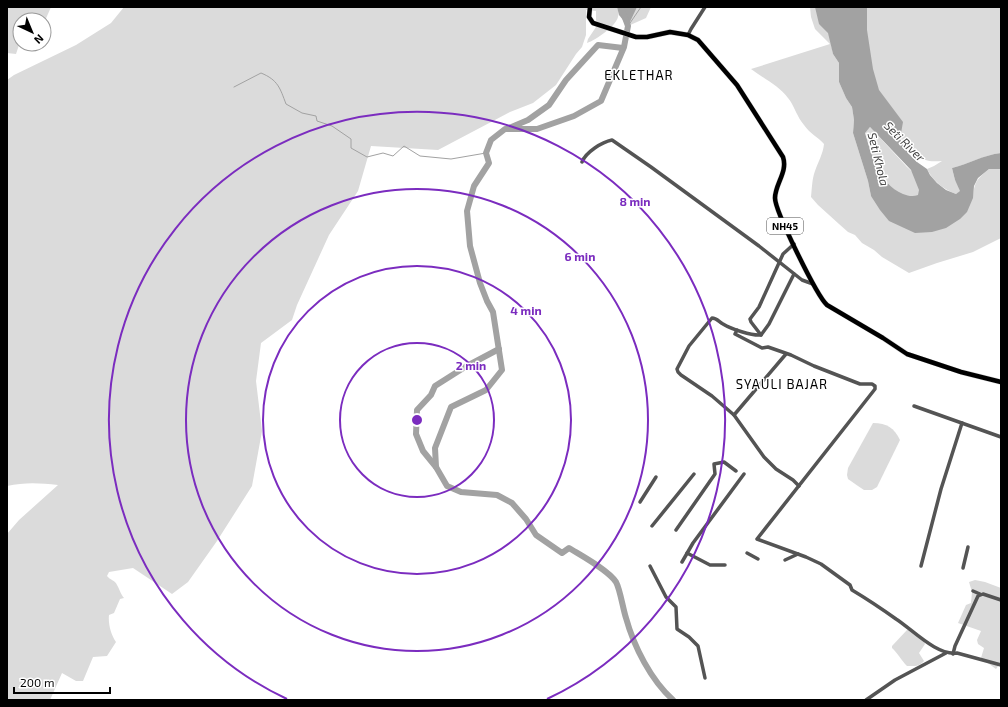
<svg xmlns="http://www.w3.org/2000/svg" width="1008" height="707" font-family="'Exo 2',sans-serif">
	<rect width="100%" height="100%" fill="#fff"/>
	<g fill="#dbdbdb">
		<path d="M 7,7 L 51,7 L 44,23 L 44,20 L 20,20 L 20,42 L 16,54 L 7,53 Z"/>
		<path d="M 124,7 L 617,7 C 618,10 619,14 618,17 C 616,26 596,40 587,43 L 588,39 L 598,24 L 596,20 L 596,11 L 586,10 L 586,35 L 582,47 L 576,54 L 556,85 L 533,103 L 510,112 L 438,150 L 371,146 L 358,191 L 329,235 L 297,305 L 292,320 L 261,343 L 256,381 L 262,431 L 252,486 L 217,541 L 188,582 L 172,594 L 133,568 L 109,572 L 107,576 C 110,580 115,580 117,585 C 120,590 120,593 124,598 L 120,599 L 114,613 L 109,615 C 108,624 111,635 116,642 L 107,656 L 93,657 L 83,681 L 76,681 L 62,673 L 50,700 L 7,700 L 7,534 L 19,520 L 58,485 C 40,483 25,482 7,486 L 7,80 L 14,75 L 76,45 L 111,23 Z"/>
		<path d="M 623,7 L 651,7 L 646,18 L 628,26 Z"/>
		<path d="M 810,7 L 821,7 L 828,27 L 833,54 L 839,63 L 839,82 L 846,98 L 852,107 L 854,120 L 853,133 L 868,181 L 871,196 L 973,198 C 974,182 977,179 989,169 L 1001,169 L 1001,238 L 973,252 L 937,263 L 909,273 L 882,257 L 874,250 L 862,243 L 855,235 L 848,232 L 839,224 L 818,205 L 811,197 C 812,188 812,179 815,171 C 818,162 823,154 824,144 C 818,137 810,134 804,125 C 797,117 794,105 788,98 C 779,86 763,78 751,69 L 830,44 L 815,29 L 811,17 Z"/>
		<path d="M 862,7 L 1001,7 L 1001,153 C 984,155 969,164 952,168 L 955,180 L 961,191 L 956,194 C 943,189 933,181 927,169 L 934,166 L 942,161 C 927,162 923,161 912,150 C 909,147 906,144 903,140 L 900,139 L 873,89 Z"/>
		<path d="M 870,127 L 907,167 L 943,199 L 897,210 L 873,160 L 865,132 Z"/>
		<path d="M 873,423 C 887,423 894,428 900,440 L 877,487 L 872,490 L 864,490 L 858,486 L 848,479 L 847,475 L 848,468 Z"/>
		<path d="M 975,580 L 985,582 L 1001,588 L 1001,662 L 996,669 L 981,658 L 984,648 L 978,644 L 977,640 L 981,631 L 958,623 L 966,605 L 971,603 L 972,592 L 969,582 Z"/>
		<path d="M 907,630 L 909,630 L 923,640 L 925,644 L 919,653 L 924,661 C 919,667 914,666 907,666 C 902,661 896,651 892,648 L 892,646 Z"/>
	</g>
	<g fill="#a2a2a2" fill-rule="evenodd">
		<path d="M 617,7 L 637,7 L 628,26 L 619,15 Z"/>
		<path d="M 815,7 L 867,7 L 867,30 L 873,69 L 879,90 L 903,122 L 900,139 L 908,153 L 917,162 L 927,169 L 930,175 L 937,183 L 946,190 L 956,194 L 960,191 L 955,180 L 952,168 C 969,164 983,155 1001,153 L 1001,169 L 989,169 L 978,178 L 974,186 L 973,198 L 967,212 L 960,219 L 946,228 L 932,232 L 915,233 L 889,221 L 880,210 L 871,196 L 868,181 L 853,133 L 854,120 L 852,107 L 846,98 L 839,82 L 839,63 L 833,54 L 828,33 L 819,24 ZM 870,127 L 911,170 L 919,190 L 918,195 C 913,197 908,196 903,194 C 878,183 872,156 865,133 Z"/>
	</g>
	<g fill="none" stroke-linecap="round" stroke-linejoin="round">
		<g stroke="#a2a2a2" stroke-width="1">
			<path d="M 628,26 L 641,7"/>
			<path d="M 234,87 L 261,73 C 278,80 280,88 286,104 L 302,113 L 316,116 L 317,121 L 332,126 L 351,139 L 351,148 L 367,157 L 383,153 L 393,156 L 404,146 L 420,156 L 451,159 L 486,153"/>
		</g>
		<g stroke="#a2a2a2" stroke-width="6">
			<path d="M 621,7 L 628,26 L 624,47 L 601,101 L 574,116 L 537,129 L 505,129 L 491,140 L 486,153 L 489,163 L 474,186 L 467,211 L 470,246 L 480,283 L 487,301 L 493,312 L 502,370 L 486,390 L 451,407 L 435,448 L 436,467 L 447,486 L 461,492 L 497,495 L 512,503 L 526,519 L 536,535 L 562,553 L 569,548 C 582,556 608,570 616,582 C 620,589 623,609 626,618 C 634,647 651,680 673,700"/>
			<path d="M 509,128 L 528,120 L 549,105 L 566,80 L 598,45 L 623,48"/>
			<path d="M 436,467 L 423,451 L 416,434 L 417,410 L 431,395 L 435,386 L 465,367 L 499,349"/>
		</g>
		<g stroke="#dbdbdb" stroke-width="5.5">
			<path id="major" d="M 590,7 L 589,17 L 593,23 L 636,37 L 647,37 L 670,32 L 688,35 L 698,40 L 737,85 L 783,157 C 788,172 775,184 775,198 C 775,211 817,296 827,305 L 883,338 L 907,354 L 961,372 L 1001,382"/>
		</g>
		<g stroke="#545454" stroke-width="3.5">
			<path d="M 688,35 L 691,29 L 705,7"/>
			<path d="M 582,162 C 586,152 602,142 612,140 L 651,167 L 759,246 L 802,280 L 813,284"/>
			<path d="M 794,274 L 769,324 L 761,335 C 752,336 731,329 723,324 C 719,322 717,318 712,318 L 689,346 L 677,369 L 678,372 L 681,375 L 712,396 L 734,415 L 764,457 L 776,469 L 793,480 L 799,486"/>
			<path d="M 737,330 L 735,334 L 762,348 L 768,347 L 791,355 L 814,366 L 860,384 L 872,384 L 875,386 L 875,389 L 757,539 L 806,557 L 821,564 L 850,585 L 852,590 C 867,599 882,609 896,619 C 913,630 937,656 957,653 L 1001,665"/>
			<path d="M 761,335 L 751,322 L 750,319 L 759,307 L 783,254 L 794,244"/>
			<path d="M 914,406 L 1001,437"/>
			<path d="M 734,415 L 786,354"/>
			<path d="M 640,502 L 656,477"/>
			<path d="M 652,526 L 694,474"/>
			<path d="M 676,530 L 715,474 L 714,464 L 724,462 L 736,471"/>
			<path d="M 687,553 L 710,565 L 725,565"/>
			<path d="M 747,553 L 758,559"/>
			<path d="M 785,560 L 798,554"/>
			<path d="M 682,562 L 693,543 L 744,474"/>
			<path d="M 650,566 L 666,597 L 676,607 L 677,629 L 689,637 L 698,646 L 705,678"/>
			<path d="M 921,566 L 941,489 L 962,423"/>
			<path d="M 963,568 L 968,547"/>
			<path d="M 973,591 L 980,594"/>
			<path d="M 953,654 L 955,646 L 978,596 L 983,594 L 1001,600"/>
			<path d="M 866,700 L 895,680 L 946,653"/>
		</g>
		<use href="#major" stroke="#000" stroke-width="4.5"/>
	</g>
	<g fill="none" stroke="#7b2cbf" stroke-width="2">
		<circle cx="417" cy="420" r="77"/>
		<circle cx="417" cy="420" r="154"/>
		<circle cx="417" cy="420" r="231"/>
		<path d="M287 699A308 308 0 1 1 547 699"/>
	</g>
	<g text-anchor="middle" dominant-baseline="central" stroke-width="3" stroke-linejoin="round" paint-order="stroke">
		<rect fill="#fff" stroke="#4c4c4c" stroke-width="1" x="767" y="218" width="36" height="16" rx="3"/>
		<g font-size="10" font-weight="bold" fill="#000">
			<text x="785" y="226">NH45</text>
		</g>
		<g font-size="12" font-style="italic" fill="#434343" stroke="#fff">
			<text transform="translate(905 141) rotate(45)">Seti River</text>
			<text transform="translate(879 159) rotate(76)">Seti Khola</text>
		</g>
		<g font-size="13" letter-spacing="1" fill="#000" stroke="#fff">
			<text x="639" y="75">EKLETHAR</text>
			<text x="782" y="384">SYAULI BAJAR</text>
		</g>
	</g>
	<circle cx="417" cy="420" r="6" fill="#7b2cbf" stroke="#fff" stroke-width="2"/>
	<g font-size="12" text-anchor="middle" font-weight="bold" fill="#7b2cbf" stroke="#fff" stroke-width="3" stroke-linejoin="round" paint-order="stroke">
		<text x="635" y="206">8 min</text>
		<text x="580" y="261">6 min</text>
		<text x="526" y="315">4 min</text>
		<text x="471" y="370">2 min</text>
	</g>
	<rect width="1008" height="707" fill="none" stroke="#000000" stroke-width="16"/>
	<g transform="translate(32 32) rotate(136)"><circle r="19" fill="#ffffff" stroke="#999999"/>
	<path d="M0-3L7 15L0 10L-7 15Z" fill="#000000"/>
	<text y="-6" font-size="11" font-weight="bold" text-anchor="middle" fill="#000000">N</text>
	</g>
	<path d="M14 687v6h96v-6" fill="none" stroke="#000000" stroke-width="2"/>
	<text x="20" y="687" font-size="12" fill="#000000" stroke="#ffffff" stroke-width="3" paint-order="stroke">200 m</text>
</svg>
